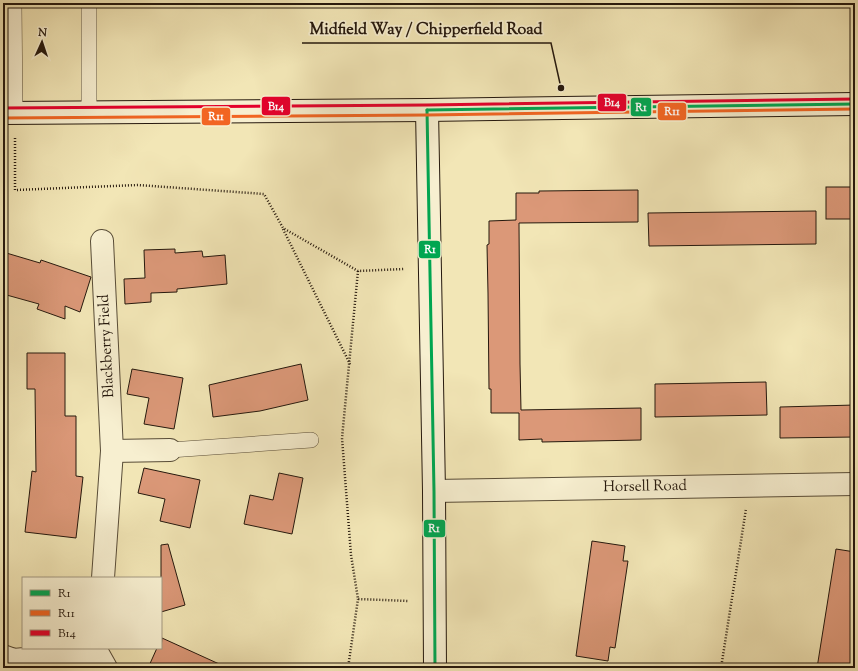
<svg xmlns="http://www.w3.org/2000/svg" width="858" height="671" font-family="'Sorts Mill Goudy',serif">
	<rect width="100%" height="100%" fill="#f2e6b6"/>
	<filter id="stains"><feTurbulence type="fractalNoise" baseFrequency=".005" numOctaves="4"/><feColorMatrix values="0 0 0 0 .2 0 0 0 0 .09 0 0 0 0 .02 0 0 0 .5 -.17"/></filter>
	<radialGradient id="worn" r=".72"><stop offset=".6" stop-color="#630" stop-opacity="0"/><stop offset="1" stop-color="#630" stop-opacity=".3"/></radialGradient>
	<g fill="#db9878" stroke="#25180d">
		<rect x="826" y="187" width="29" height="32"/>
		<path d="M 638,190 L 638,222 L 519,223 L 520,364 L 521,410 L 641,408 L 641,440 L 542,442 L 542,439 L 519,440 L 519,413 L 491,413 L 491,389 L 489,389 L 488,293 L 487,245 L 489,244 L 489,221 L 516,220 L 516,193 L 539,193 L 539,191 Z"/>
		<path d="M 816,211 L 816,244 L 649,246 L 648,213 Z"/>
		<path d="M 175,249 L 175,253 L 202,251 L 203,257 L 225,255 L 227,284 L 177,289 L 177,292 L 151,293 L 151,302 L 125,304 L 124,279 L 145,278 L 144,250 Z"/>
		<path d="M 3,252 L 40,263 L 41,260 L 91,277 L 80,312 L 65,306 L 65,319 L 37,309 L 39,304 L 3,294 Z"/>
		<path d="M 27,353 L 65,353 L 65,416 L 76,416 L 76,476 L 83,477 L 76,538 L 25,532 L 32,471 L 36,472 L 35,389 L 27,389 Z"/>
		<path d="M 301,364 L 308,400 L 260,411 L 213,417 L 209,385 Z"/>
		<path d="M 132,369 L 183,378 L 174,429 L 144,424 L 149,398 L 127,394 Z"/>
		<path d="M 766,382 L 767,415 L 655,417 L 655,384 Z"/>
		<path d="M 855,405 L 855,437 L 780,438 L 780,407 Z"/>
		<path d="M 144,468 L 200,480 L 190,528 L 160,521 L 165,499 L 138,493 Z"/>
		<path d="M 279,473 L 303,478 L 292,534 L 244,524 L 250,495 L 273,500 Z"/>
		<path d="M 592,541 L 625,546 L 623,561 L 628,561 L 615,648 L 610,647 L 608,661 L 576,656 Z"/>
		<path d="M 168,544 L 185,605 L 161,612 L 161,545 Z"/>
		<path d="M 836,549 L 855,552 L 855,668 L 817,668 Z"/>
		<path d="M 162,638 L 228,668 L 148,668 L 157,648 L 161,648 Z"/>
	</g>
	<g fill="none" stroke-linecap="round" stroke-linejoin="round">
		<g stroke="#584c37" stroke-width="16">
			<g id="lane">
				<path d="M 14,3 L 15,113"/>
				<path d="M 89,3 L 89,113"/>
				<path d="M 170,450 L 311,440"/>
			</g>
		</g>
		<g stroke="#584c37" stroke-width="24">
			<g id="street">
				<path d="M 102,241 L 112,451 L 103,578"/>
				<path d="M 112,451 L 170,450"/>
				<path d="M 434,491 L 855,484"/>
				<path d="M 3,656 L 14,660 L 97,652 L 106,668"/>
			</g>
		</g>
		<g stroke="#25180d" stroke-width="24">
			<g id="secondary">
				<path d="M 427,110 L 434,491 L 435,668"/>
				<path d="M 3,113 L 427,110 L 855,104"/>
			</g>
		</g>
		<g stroke="#25180d" stroke-width="2.5" stroke-dasharray="1 2" stroke-linecap="butt">
			<path d="M 15,138 L 15,190 L 138,185 L 264,194 L 283,228 L 358,271 L 404,269"/>
			<path d="M 283,229 L 350,364"/>
			<path d="M 358,271 L 342,438 L 351,555 L 358,599 L 409,601"/>
			<path d="M 348,668 L 358,599"/>
			<path d="M 721,668 L 746,509"/>
		</g>
		<use href="#lane" stroke="#f7efd0" stroke-width="15"/>
		<use href="#street" stroke="#f7efd0" stroke-width="22"/>
		<use href="#secondary" stroke="#f7efd0" stroke-width="22"/>
		<g stroke="#f7efd0" stroke-width="6">
			<g id="bus-1">
				<path d="M 427,110 L 434,491 L 435,668"/>
				<path d="M 427,110 L 855,104"/>
			</g>
		</g>
		<g stroke="#f7efd0" stroke-width="6">
			<path id="bus-2" d="M 3,118 L 427,115 L 855,109"/>
		</g>
		<g stroke="#f7efd0" stroke-width="6">
			<path id="bus-3" d="M 3,108 L 427,105 L 855,99"/>
		</g>
		<use href="#bus-1" stroke="#00a651" stroke-width="3"/>
		<use href="#bus-2" stroke="#f26522" stroke-width="3"/>
		<use href="#bus-3" stroke="#e4002b" stroke-width="3"/>
	</g>
	<g text-anchor="middle" dominant-baseline="central" stroke-width="3.5" stroke-linejoin="round" paint-order="stroke">
		<g font-size="15" fill="#25180d" stroke="#f7efd0">
			<text transform="translate(107 346) rotate(-93)">Blackberry Field</text>
			<text transform="translate(645 487) rotate(-1)">Horsell Road</text>
		</g>
	</g>
	<path fill="none" stroke="#25180d" stroke-width="1.5" d="M561 88L551 43H302"/>
	<circle fill="#25180d" stroke="#f7efd0" stroke-width="1.5" cx="561" cy="88" r="4"/>
	<g font-size="16" text-anchor="middle" font-weight="bold" fill="#25180d" stroke="#f7efd0" stroke-width="3.5" stroke-linejoin="round" paint-order="stroke">
		<text x="426" y="34">Midfield Way / Chipperfield Road</text>
	</g>
	<g stroke="#f7efd0" stroke-width="1.5">
		<rect x="597" y="93" width="30" height="19" rx="4" fill="#e4002b"/>
		<rect x="261" y="96" width="30" height="20" rx="4" fill="#e4002b"/>
		<rect x="630" y="97" width="22" height="20" rx="4" fill="#00a651"/>
		<rect x="657" y="102" width="30" height="19" rx="4" fill="#f26522"/>
		<rect x="201" y="107" width="30" height="19" rx="4" fill="#f26522"/>
		<rect x="418" y="240" width="23" height="19" rx="4" fill="#00a651"/>
		<rect x="423" y="519" width="23" height="19" rx="4" fill="#00a651"/>
	</g>
	<g font-size="11" text-anchor="middle" font-weight="bold" fill="#fff">
		<text x="612" y="106">B14</text>
		<text x="276" y="110">B14</text>
		<text x="641" y="111">R1</text>
		<text x="672" y="115">R11</text>
		<text x="216" y="120">R11</text>
		<text x="430" y="253">R1</text>
		<text x="434" y="532">R1</text>
	</g>
	<rect width="858" height="671" fill="none" stroke="#f2e6b6" stroke-width="16"/>
	<rect x="4" y="4" width="850" height="663" fill="none" stroke="#25180d" stroke-width="2"/>
	<rect x="8" y="8" width="842" height="655" fill="none" stroke="#25180d"/>
	<rect x="22" y="577" width="140" height="72" fill="#f7efd0" stroke="#a39982"/>
	<rect x="30" y="590" width="20" height="6" fill="#00a651" stroke="#a39982"/>
	<text x="58" y="597" font-size="12" fill="#25180d">R1</text>
	<rect x="30" y="610" width="20" height="6" fill="#f26522" stroke="#a39982"/>
	<text x="58" y="617" font-size="12" fill="#25180d">R11</text>
	<rect x="30" y="630" width="20" height="6" fill="#e4002b" stroke="#a39982"/>
	<text x="58" y="637" font-size="12" fill="#25180d">B14</text>
	<g transform="translate(42 42) rotate(3)" stroke="#f7efd0" stroke-width="3" paint-order="stroke">
	<path d="M0-3L7 15L0 10L-7 15Z" fill="#25180d"/>
	<text y="-6" font-size="11" font-weight="bold" text-anchor="middle" fill="#25180d">N</text>
	</g>
	<rect width="100%" height="100%" filter="url(#stains)"/>
	<rect width="100%" height="100%" fill="url(#worn)"/>
</svg>
